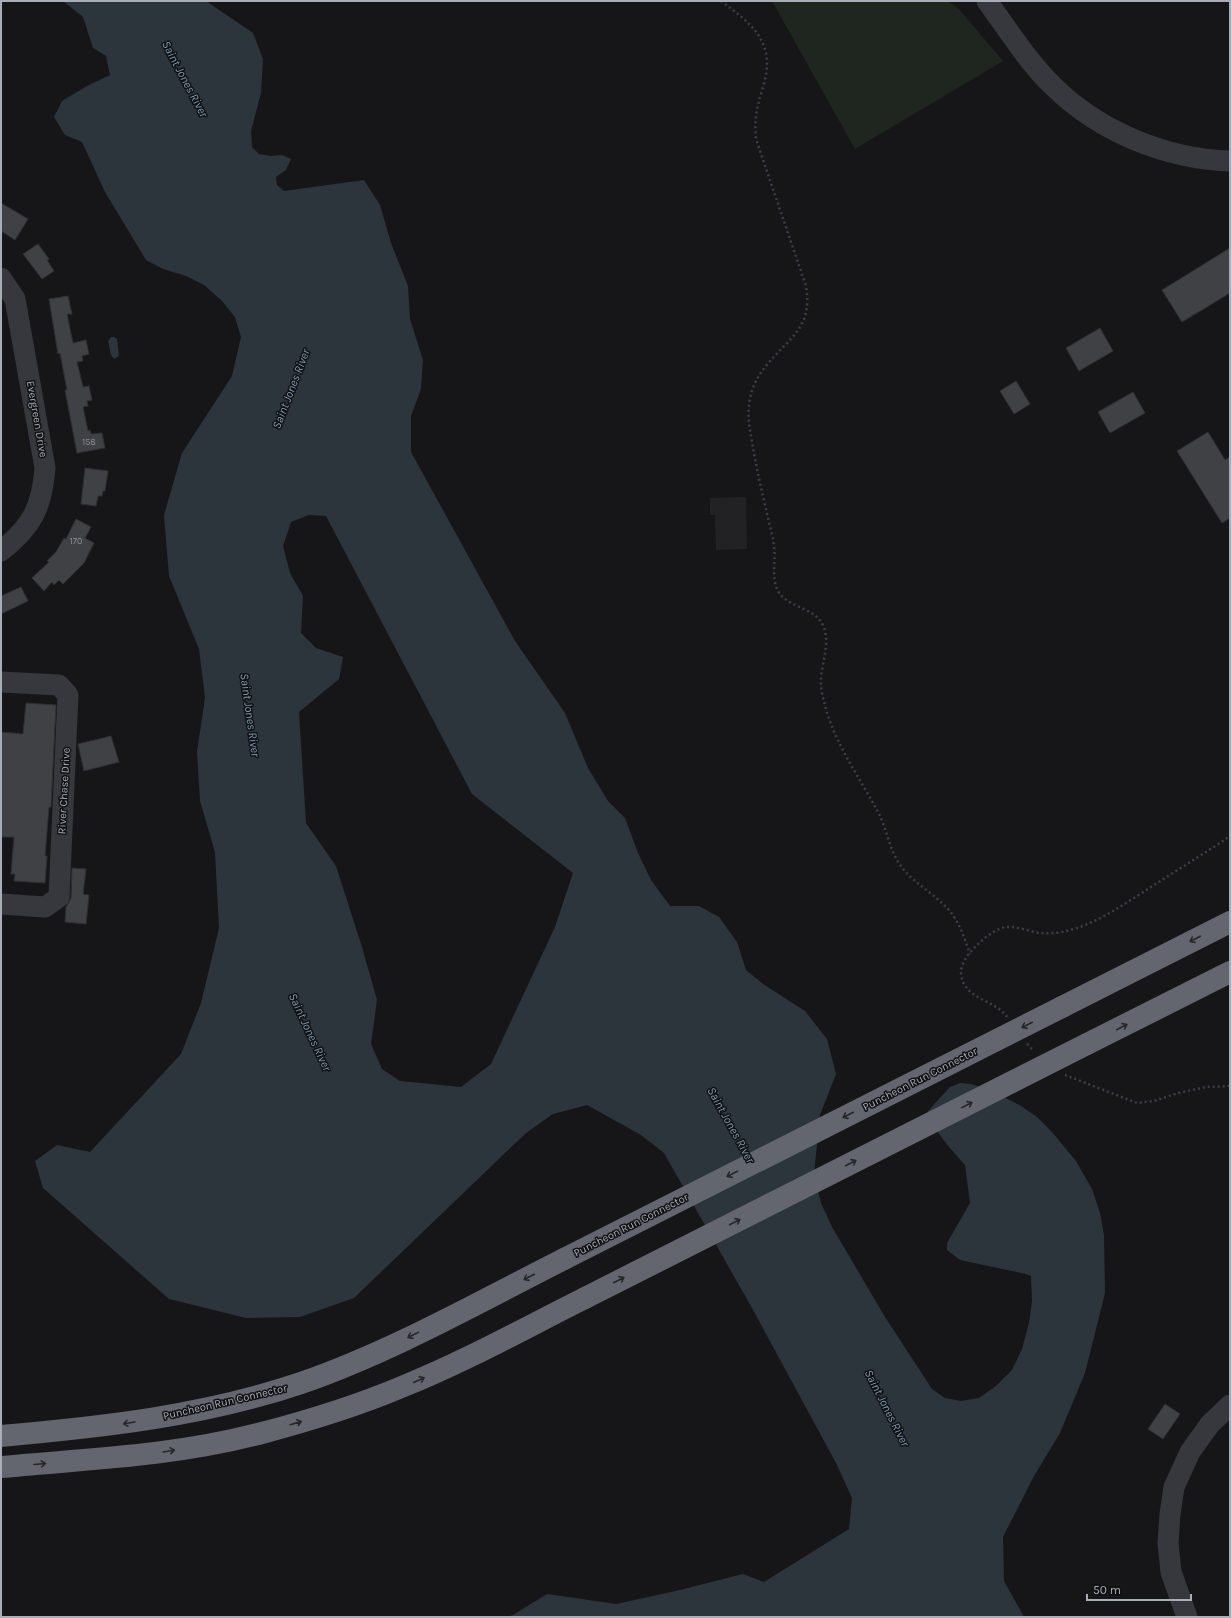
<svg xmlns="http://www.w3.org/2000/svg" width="1231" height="1618" font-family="Karla,sans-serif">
	<rect width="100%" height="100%" fill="#161618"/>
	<path fill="#222225" d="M 746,497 L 747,549 L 716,550 L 715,515 L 710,515 L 710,498 Z"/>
	<path fill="#1e261f" d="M 772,1 L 947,1 L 959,9 L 1003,61 L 855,149 Z"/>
	<g fill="#2c353c" fill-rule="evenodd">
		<path d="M 63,1 L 206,1 L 253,33 L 263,59 L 261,93 L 251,131 L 252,147 L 259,154 L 271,156 L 282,155 L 291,159 L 286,170 L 276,177 L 277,185 L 284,191 L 364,180 L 380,205 L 391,243 L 408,286 L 410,319 L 423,360 L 421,389 L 411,416 L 411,452 L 515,641 L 565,713 L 588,768 L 608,801 L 625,818 L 638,853 L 651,880 L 670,906 L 699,906 L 719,917 L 737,942 L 746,970 L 763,984 L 805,1011 L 827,1039 L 836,1074 L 820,1115 L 814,1174 L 821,1203 L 832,1227 L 885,1317 L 932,1389 L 945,1398 L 961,1401 L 979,1398 L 996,1386 L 1012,1370 L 1022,1349 L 1029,1323 L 1032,1301 L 1031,1276 L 1026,1274 L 960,1260 L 947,1250 L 947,1243 L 970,1203 L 965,1165 L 949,1147 L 930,1122 L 928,1111 L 950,1087 L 960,1083 L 971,1084 L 993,1091 L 1021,1106 L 1037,1117 L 1052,1132 L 1076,1161 L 1092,1189 L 1100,1213 L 1104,1235 L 1105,1293 L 1085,1373 L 1060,1433 L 1034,1476 L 1003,1537 L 1004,1581 L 1024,1617 L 507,1617 L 513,1615 L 547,1594 L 616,1604 L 680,1590 L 743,1574 L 764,1582 L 849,1529 L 852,1498 L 836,1463 L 752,1308 L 664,1153 L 641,1135 L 587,1105 L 553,1114 L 526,1133 L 354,1298 L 300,1317 L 246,1318 L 169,1299 L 43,1188 L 35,1161 L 57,1145 L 90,1152 L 181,1054 L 201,1003 L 219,928 L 215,852 L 200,801 L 197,752 L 205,698 L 199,649 L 169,576 L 164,515 L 182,453 L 232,376 L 241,337 L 235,317 L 222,301 L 204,285 L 186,276 L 163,269 L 146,260 L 105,192 L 82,142 L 65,135 L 54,117 L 62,101 L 87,86 L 110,75 L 106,56 L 93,48 L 83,17 ZM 309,515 L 326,516 L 472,794 L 573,873 L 555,927 L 491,1064 L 461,1087 L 400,1081 L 382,1069 L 371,1044 L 377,1000 L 362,947 L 336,866 L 306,823 L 299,712 L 339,679 L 343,657 L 316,648 L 301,633 L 303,596 L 290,573 L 283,546 L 291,522 Z"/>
		<path d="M 111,337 L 114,337 L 117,339 L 119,356 L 114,359 L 111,355 L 108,341 Z"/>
	</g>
	<g fill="#404145" stroke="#303034">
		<path d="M 1,203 L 28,219 L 15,240 L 1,231 Z"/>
		<path d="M 38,244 L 49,259 L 47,260 L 54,271 L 42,279 L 23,254 Z"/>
		<path d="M 1230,248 L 1230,293 L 1182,322 L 1162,290 Z"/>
		<path d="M 68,296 L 72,314 L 67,314 L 73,343 L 86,340 L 89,354 L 82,356 L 83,361 L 77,362 L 83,387 L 89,386 L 92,400 L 87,401 L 88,406 L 83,407 L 88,431 L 90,430 L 91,434 L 102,433 L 105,448 L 77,453 L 65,390 L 67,390 L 60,353 L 58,354 L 49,299 Z"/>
		<path d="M 1100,328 L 1113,351 L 1079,371 L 1066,348 Z"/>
		<path d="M 1016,381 L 1030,404 L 1014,414 L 1000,391 Z"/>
		<path d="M 1133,392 L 1145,413 L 1110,433 L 1098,412 Z"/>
		<path d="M 1208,432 L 1225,460 L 1230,457 L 1230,518 L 1222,523 L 1177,451 Z"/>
		<path d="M 85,468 L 108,471 L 105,491 L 103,491 L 102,496 L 98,496 L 96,506 L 81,504 Z"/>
		<path d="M 76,519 L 91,527 L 85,538 L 94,543 L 84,563 L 63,584 L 59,580 L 54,585 L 52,582 L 44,591 L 32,578 L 49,562 L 47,561 L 56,552 L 64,538 L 66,539 Z"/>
		<path d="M 21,587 L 28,601 L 1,614 L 1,596 Z"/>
		<path d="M 26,703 L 56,705 L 51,807 L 49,807 L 45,856 L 47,856 L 45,883 L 14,881 L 15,874 L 11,874 L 14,837 L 1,837 L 1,732 L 23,734 Z"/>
		<path d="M 111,736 L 119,762 L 84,771 L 78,744 Z"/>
		<path d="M 72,868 L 86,869 L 83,894 L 89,895 L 86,924 L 65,922 L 66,907 L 71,898 Z"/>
		<path d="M 1165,1404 L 1180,1414 L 1163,1439 L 1148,1429 Z"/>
	</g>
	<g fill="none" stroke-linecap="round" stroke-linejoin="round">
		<g stroke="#3d3f44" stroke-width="2.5" stroke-dasharray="2 3" stroke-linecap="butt">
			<path d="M 721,1 C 752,24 777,43 763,87 C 757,107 754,118 756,139 L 806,286 C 813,329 789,337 766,366 C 750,385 746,406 750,430 C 754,455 759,480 765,505 C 768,519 772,532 774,546 C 776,560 771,578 778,591 C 788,608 814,607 823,625 C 831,644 821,663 821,682 C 821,688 822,695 824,701 C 832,739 859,777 877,810 C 886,826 888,844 897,860 C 908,880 930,890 946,907 C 959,920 964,937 970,954"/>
			<path d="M 1007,1017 C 995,999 963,1000 961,973 C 960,957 986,935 999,929 C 1012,923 1028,932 1041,933 C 1053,934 1065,932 1077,928 C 1104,919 1127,902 1151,887 C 1177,870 1204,854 1230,836"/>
			<path d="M 1027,1044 L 1034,1051"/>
			<path d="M 1065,1075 L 1137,1103 L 1154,1101 L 1178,1093 L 1206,1087 L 1230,1086"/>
		</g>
		<g stroke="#37383d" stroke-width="21">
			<path d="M 987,1 C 1008,30 1028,62 1054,87 C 1100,132 1166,159 1230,161"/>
			<path d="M 1,278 L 15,299 L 45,468 C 42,507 32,527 1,551"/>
			<path d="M 1,682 L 59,685 L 68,695 L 59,897 L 45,907 L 1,904"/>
			<path d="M 1187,1617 L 1171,1572 L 1168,1543 L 1170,1514 L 1174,1487 L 1190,1452 L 1210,1424 L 1230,1405"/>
		</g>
		<g stroke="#63666e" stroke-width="22">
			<path d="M 1062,1007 L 1230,922"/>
			<path d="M 1087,1044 L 1230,972"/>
			<path d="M 1,1436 C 102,1427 204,1416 301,1383 C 391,1352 479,1302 564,1259"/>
			<path d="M 1,1467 C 87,1459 174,1456 258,1434 C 308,1421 357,1406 404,1386 C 466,1361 525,1328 585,1298"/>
		</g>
		<g stroke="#63666e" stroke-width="22">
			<path d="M 564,1259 L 1062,1007"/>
			<path d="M 585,1298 L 1087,1044"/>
		</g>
	</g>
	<defs><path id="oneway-shaft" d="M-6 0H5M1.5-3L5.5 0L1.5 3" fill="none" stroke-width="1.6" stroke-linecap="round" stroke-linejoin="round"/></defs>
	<g stroke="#26262a">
		<use href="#oneway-shaft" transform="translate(1195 939) rotate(153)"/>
		<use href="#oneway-shaft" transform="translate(1027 1025) rotate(153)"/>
		<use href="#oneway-shaft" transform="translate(1122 1027) rotate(-27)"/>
		<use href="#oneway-shaft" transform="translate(967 1105) rotate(-27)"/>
		<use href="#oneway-shaft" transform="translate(848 1115) rotate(153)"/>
		<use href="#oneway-shaft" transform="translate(851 1163) rotate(-27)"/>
		<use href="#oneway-shaft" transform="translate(732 1174) rotate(153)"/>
		<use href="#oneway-shaft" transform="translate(735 1222) rotate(-27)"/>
		<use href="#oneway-shaft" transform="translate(529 1277) rotate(153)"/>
		<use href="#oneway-shaft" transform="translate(619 1280) rotate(-27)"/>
		<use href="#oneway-shaft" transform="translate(413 1335) rotate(154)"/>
		<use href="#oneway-shaft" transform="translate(419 1380) rotate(-24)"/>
		<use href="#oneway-shaft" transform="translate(129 1423) rotate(171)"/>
		<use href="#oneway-shaft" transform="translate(296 1423) rotate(-16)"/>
		<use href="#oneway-shaft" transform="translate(169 1451) rotate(-9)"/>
		<use href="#oneway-shaft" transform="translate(40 1464) rotate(-5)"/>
	</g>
	<g text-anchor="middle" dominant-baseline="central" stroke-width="3" stroke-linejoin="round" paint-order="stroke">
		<g font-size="9" fill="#8e929b">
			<text x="89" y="442">158</text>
			<text x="76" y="541">170</text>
		</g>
		<g font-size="11" fill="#a8adb8" stroke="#111113">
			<text transform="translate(37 419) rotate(80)">Evergreen Drive</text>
			<text transform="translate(64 791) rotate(-87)">River Chase Drive</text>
			<text transform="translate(920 1079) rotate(-27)">Puncheon Run Connector</text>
			<text transform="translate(631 1225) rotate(-27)">Puncheon Run Connector</text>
			<text transform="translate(225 1402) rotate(-13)">Puncheon Run Connector</text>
		</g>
		<g font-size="12" font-style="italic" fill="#7f9bb3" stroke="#111113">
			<text transform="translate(185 79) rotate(62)">Saint Jones River</text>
			<text transform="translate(291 389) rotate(-69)">Saint Jones River</text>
			<text transform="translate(250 715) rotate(82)">Saint Jones River</text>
			<text transform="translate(310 1032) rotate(65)">Saint Jones River</text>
			<text transform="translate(731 1125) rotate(61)">Saint Jones River</text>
			<text transform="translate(887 1408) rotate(63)">Saint Jones River</text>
		</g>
	</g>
	<rect width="1231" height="1618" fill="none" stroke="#a8adb8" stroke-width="4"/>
	<path d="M1087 1594v6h104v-6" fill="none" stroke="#a8adb8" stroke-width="2"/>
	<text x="1093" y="1594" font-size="12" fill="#a8adb8" stroke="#111113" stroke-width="3" paint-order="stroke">50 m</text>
</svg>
